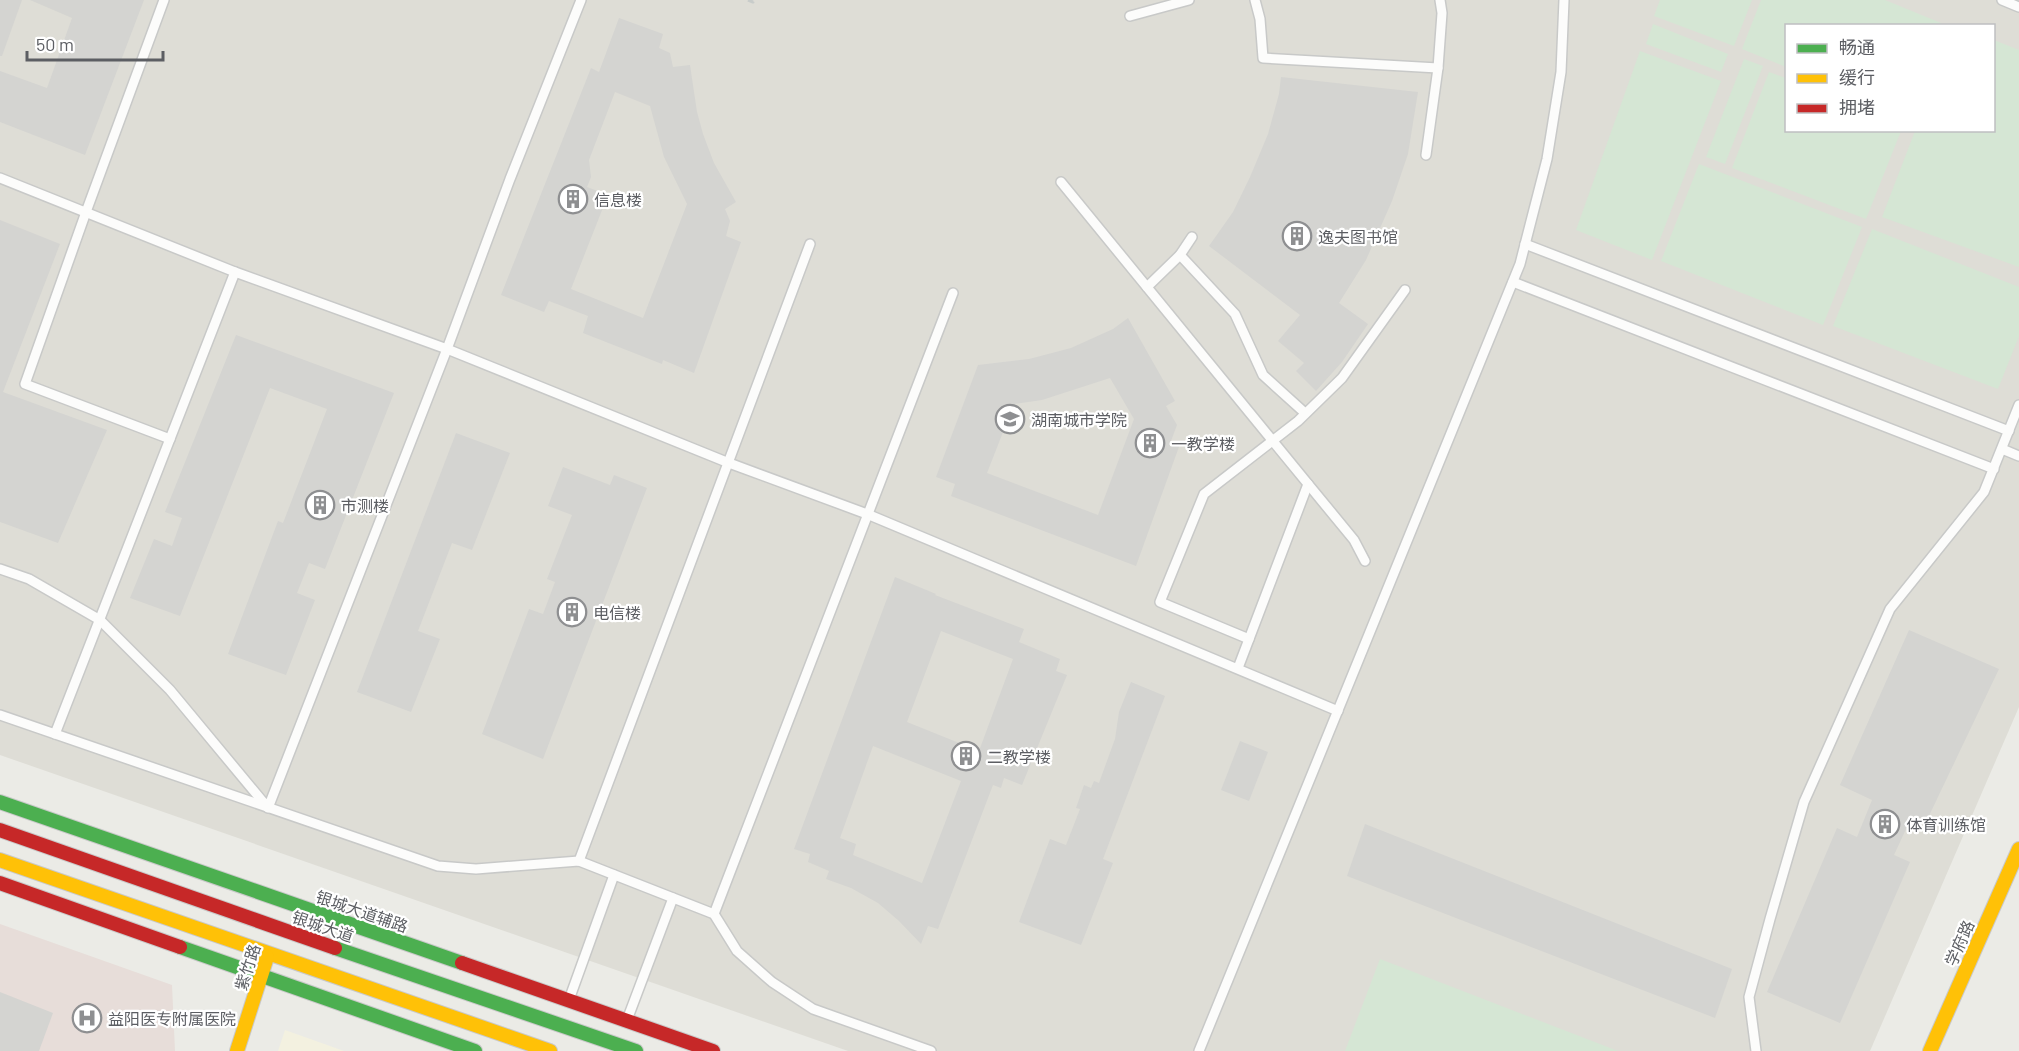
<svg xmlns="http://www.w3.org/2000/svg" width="2019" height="1051" font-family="Barlow,'Noto Sans SC',sans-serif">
	<rect width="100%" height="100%" fill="#ebebe6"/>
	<path fill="#f3f1e0" d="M 285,1030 L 344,1051 L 278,1051 Z"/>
	<path fill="#deddd6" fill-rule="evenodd" d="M 0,0 L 2019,0 L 2019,707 L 1870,1051 L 848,1051 L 0,755 ZM 1786,26 L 1994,26 L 1994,130 L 1786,130 Z"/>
	<path fill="#e7ddd9" d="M 0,924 L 172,985 L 175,1051 L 0,1051 Z"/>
	<g fill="#d5e6d4">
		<path d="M 1660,0 L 1752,0 L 1734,46 L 1654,16 Z"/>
		<path d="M 1761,0 L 1885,0 L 1941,23 L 1940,26 L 1786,26 L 1786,67 L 1742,49 Z"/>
		<path d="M 1653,24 L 1728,54 L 1721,72 L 1646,44 Z"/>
		<path d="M 1994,40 L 2019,50 L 2019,267 L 1882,217 L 1915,131 L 1994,130 Z"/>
		<path d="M 1640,51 L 1721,81 L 1652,260 L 1576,230 Z"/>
		<path d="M 1744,59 L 1763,66 L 1725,164 L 1706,157 Z"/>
		<path d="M 1769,72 L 1786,78 L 1786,130 L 1901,131 L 1866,219 L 1732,168 Z"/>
		<path d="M 1699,164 L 1862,227 L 1823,325 L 1661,261 Z"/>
		<path d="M 1872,229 L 2019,287 L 2019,336 L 1998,389 L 1833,326 Z"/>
		<path d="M 1380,959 L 1618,1051 L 1345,1051 Z"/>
	</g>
	<g fill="#d4d4d1" fill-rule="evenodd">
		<path d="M 0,0 L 22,0 L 2,56 L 0,56 Z"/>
		<path d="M 30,0 L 144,0 L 85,155 L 0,122 L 0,71 L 47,88 L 72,18 Z"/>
		<path d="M 619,18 L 663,34 L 659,48 L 670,53 L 673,67 L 690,65 L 697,112 L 703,134 L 714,163 L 736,202 L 725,209 L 730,221 L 726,236 L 741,242 L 694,373 L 663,360 L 662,364 L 583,333 L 588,316 L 549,301 L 544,312 L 501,295 L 591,68 L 599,72 ZM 615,92 L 650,106 L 664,157 L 687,204 L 643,318 L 571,289 L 608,195 L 587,187 L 591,177 L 589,160 Z"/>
		<path d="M 1281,77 L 1418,92 L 1408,154 L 1392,201 L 1366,260 L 1339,303 L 1368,324 L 1342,362 L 1316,391 L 1296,371 L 1304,363 L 1278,341 L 1300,315 L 1209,246 L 1233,212 L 1250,177 L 1268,134 L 1279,94 Z"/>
		<path d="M 0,220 L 60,244 L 3,392 L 107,430 L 58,543 L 0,522 Z"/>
		<path d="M 1128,318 L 1175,401 L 1166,406 L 1177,425 L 1171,441 L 1180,444 L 1136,566 L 951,496 L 955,484 L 936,477 L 978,365 L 1029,359 L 1071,348 L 1113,329 ZM 1110,378 L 1134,419 L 1098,515 L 987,473 L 1014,404 L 1042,400 Z"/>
		<path d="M 236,335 L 394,393 L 325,569 L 309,563 L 297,593 L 315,600 L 286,675 L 228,654 L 278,521 L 283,523 L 327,409 L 270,388 L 180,616 L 130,598 L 154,539 L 172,546 L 182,518 L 165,512 Z"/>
		<path d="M 456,433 L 510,453 L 472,550 L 452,543 L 418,631 L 440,639 L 411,712 L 357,692 Z"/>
		<path d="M 563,467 L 610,485 L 614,475 L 647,488 L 543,759 L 482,734 L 529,609 L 543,614 L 555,582 L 547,579 L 572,515 L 548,506 Z"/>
		<path d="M 895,577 L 936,594 L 935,595 L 1024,629 L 1019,642 L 1060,659 L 1056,671 L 1067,675 L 1022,785 L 1004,778 L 1001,788 L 993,785 L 938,929 L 928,926 L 921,944 L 899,921 L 878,903 L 851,888 L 826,879 L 829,871 L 808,862 L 810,854 L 794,849 ZM 941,631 L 1013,659 L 979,751 L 907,722 ZM 873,746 L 961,781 L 922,883 L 853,855 L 856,844 L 840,838 Z"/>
		<path d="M 1909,630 L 1999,669 L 1927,820 L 1912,816 L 1894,855 L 1910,862 L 1840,1023 L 1767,992 L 1837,828 L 1857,837 L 1872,800 L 1840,785 Z"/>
		<path d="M 1131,682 L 1165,696 L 1103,859 L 1113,863 L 1081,945 L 1019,922 L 1050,839 L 1066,845 L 1080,809 L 1076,808 L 1084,785 L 1091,788 L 1094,781 L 1099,783 L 1115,739 L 1119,712 Z"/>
		<path d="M 1240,741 L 1268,752 L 1249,801 L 1221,790 Z"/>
		<path d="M 1365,824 L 1732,969 L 1715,1018 L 1347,876 Z"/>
		<path d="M 0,992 L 53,1013 L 39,1051 L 0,1051 Z"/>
	</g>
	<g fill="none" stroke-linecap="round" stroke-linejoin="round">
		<g stroke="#c8c9c8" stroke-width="12">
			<g id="lane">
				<path d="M 164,0 L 86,212 L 25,384 L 170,439"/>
				<path d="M 1255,0 L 1260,19 L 1263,58 L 1438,68"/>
				<path d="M 2002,0 L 2019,7"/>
				<path d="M 1130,16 L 1189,0"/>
				<path d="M 1426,155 L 1438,68 L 1442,13 L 1440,0"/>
				<path d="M 0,178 L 235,272 L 55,734"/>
				<path d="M 1061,182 L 1308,484 L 1238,668"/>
				<path d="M 1525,244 L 2009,431"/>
				<path d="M 1180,255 L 1235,314 L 1263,375 L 1305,413"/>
				<path d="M 235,272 L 447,349 L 729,463 L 867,514 L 1338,711"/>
				<path d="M 1513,282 L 1994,469"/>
				<path d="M 1147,287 L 1180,255 L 1192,237"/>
				<path d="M 2002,449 L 2019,456"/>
				<path d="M 1308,484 L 1354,540 L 1365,561"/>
				<path d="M 0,569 L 29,579 L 100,620 L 170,690 L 268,808 L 447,349 L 510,179 L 581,0"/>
				<path d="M 1249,639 L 1160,602 L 1204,494 L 1298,421 L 1342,378 L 1405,290"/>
				<path d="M 0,715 L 438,866 L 476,869 L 579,861 L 714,914 L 737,951 L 772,982 L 813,1009 L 931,1051"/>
				<path d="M 579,861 L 810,244"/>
				<path d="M 714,914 L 953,293"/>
				<path d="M 570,997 L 614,875"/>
				<path d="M 627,1020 L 673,898"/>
				<path d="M 1199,1051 L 1520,264 L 1547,159 L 1561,72 L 1564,0"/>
				<path d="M 1756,1051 L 1749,997 L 1770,919 L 1804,802 L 1890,609 L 1984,492 L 2019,405"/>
			</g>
		</g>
		<g stroke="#c9c9c9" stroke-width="16">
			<g id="fast">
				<path d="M 0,802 L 462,963"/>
				<path d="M 180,947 L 475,1051"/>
				<path d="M 335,948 L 636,1051"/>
			</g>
		</g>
		<g stroke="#c9c9c9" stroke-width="16">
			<g id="slow">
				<path d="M 0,860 L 550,1051"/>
				<path d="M 237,1051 L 267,957"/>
				<path d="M 1930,1051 L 2019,849"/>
			</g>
		</g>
		<g stroke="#c9c9c9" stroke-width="16">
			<g id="jam">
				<path d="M 0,830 L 335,948"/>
				<path d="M 0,883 L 180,947"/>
				<path d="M 462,963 L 713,1051"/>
			</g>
		</g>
		<path stroke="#c8ccca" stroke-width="3" stroke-dasharray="6 3" stroke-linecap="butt" d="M 748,0 L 753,2 L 754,0"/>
		<use href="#lane" stroke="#fcfcfb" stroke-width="9"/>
		<use href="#fast" stroke="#4caf50" stroke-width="14"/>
		<use href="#slow" stroke="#ffc107" stroke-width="14"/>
		<use href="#jam" stroke="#c62828" stroke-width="14"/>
	</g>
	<defs>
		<g id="building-ring" transform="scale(1.5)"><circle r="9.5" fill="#fff" stroke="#8e8f91" stroke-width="1.5"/><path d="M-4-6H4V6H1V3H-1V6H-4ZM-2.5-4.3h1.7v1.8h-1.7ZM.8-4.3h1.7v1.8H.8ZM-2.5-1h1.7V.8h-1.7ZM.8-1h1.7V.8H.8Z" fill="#8e8f91"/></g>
		<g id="university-ring" transform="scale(1.5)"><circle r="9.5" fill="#fff" stroke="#8e8f91" stroke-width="1.5"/><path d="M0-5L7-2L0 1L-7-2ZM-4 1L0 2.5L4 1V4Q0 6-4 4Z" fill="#8e8f91"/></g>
		<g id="hospital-ring" transform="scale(1.5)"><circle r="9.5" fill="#fff" stroke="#8e8f91" stroke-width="1.5"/><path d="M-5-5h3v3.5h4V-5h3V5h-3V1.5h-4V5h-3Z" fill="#8e8f91"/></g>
	</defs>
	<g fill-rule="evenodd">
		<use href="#building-ring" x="573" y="199"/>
		<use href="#building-ring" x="1297" y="236"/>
		<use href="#university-ring" x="1010" y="419"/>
		<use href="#building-ring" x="1150" y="443"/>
		<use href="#building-ring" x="320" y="505"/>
		<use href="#building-ring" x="572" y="612"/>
		<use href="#building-ring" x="966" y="756"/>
		<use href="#building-ring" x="1885" y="824"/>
		<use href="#hospital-ring" x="87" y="1018"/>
	</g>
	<g text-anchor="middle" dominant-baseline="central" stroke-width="4.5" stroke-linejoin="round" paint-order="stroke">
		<g font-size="16" fill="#5c5e63" stroke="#fff" text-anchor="start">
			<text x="594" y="199">信息楼</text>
			<text x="1318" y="236">逸夫图书馆</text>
			<text x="1031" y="419">湖南城市学院</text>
			<text x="1171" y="443">一教学楼</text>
			<text x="341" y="505">市测楼</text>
			<text x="593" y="612">电信楼</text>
			<text x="987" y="756">二教学楼</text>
			<text x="1906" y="824">体育训练馆</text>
			<text x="108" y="1018">益阳医专附属医院</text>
		</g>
		<g font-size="16" fill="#5c5e63" stroke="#fff">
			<text transform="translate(362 911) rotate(19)">银城大道辅路</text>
			<text transform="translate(323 926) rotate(19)">银城大道</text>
			<text transform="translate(1959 943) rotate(-66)">学府路</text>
			<text transform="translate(247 967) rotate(-72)">紫竹路</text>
		</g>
	</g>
	<rect x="1785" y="24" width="210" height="108" fill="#ffffff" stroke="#bebfc1" stroke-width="1.5"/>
	<rect x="1797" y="44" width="30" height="9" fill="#4caf50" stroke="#bebfc1" stroke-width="1.5"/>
	<text x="1839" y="54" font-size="18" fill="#5c5e63">畅通</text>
	<rect x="1797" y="74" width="30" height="9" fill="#ffc107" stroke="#bebfc1" stroke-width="1.5"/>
	<text x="1839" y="84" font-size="18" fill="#5c5e63">缓行</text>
	<rect x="1797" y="104" width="30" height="9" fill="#c62828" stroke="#bebfc1" stroke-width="1.5"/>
	<text x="1839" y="114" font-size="18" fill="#5c5e63">拥堵</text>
	<path d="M27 51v9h136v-9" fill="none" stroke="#5c5e63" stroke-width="3"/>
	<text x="36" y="51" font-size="18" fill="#5c5e63" stroke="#ffffff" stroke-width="4.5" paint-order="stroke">50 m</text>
</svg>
